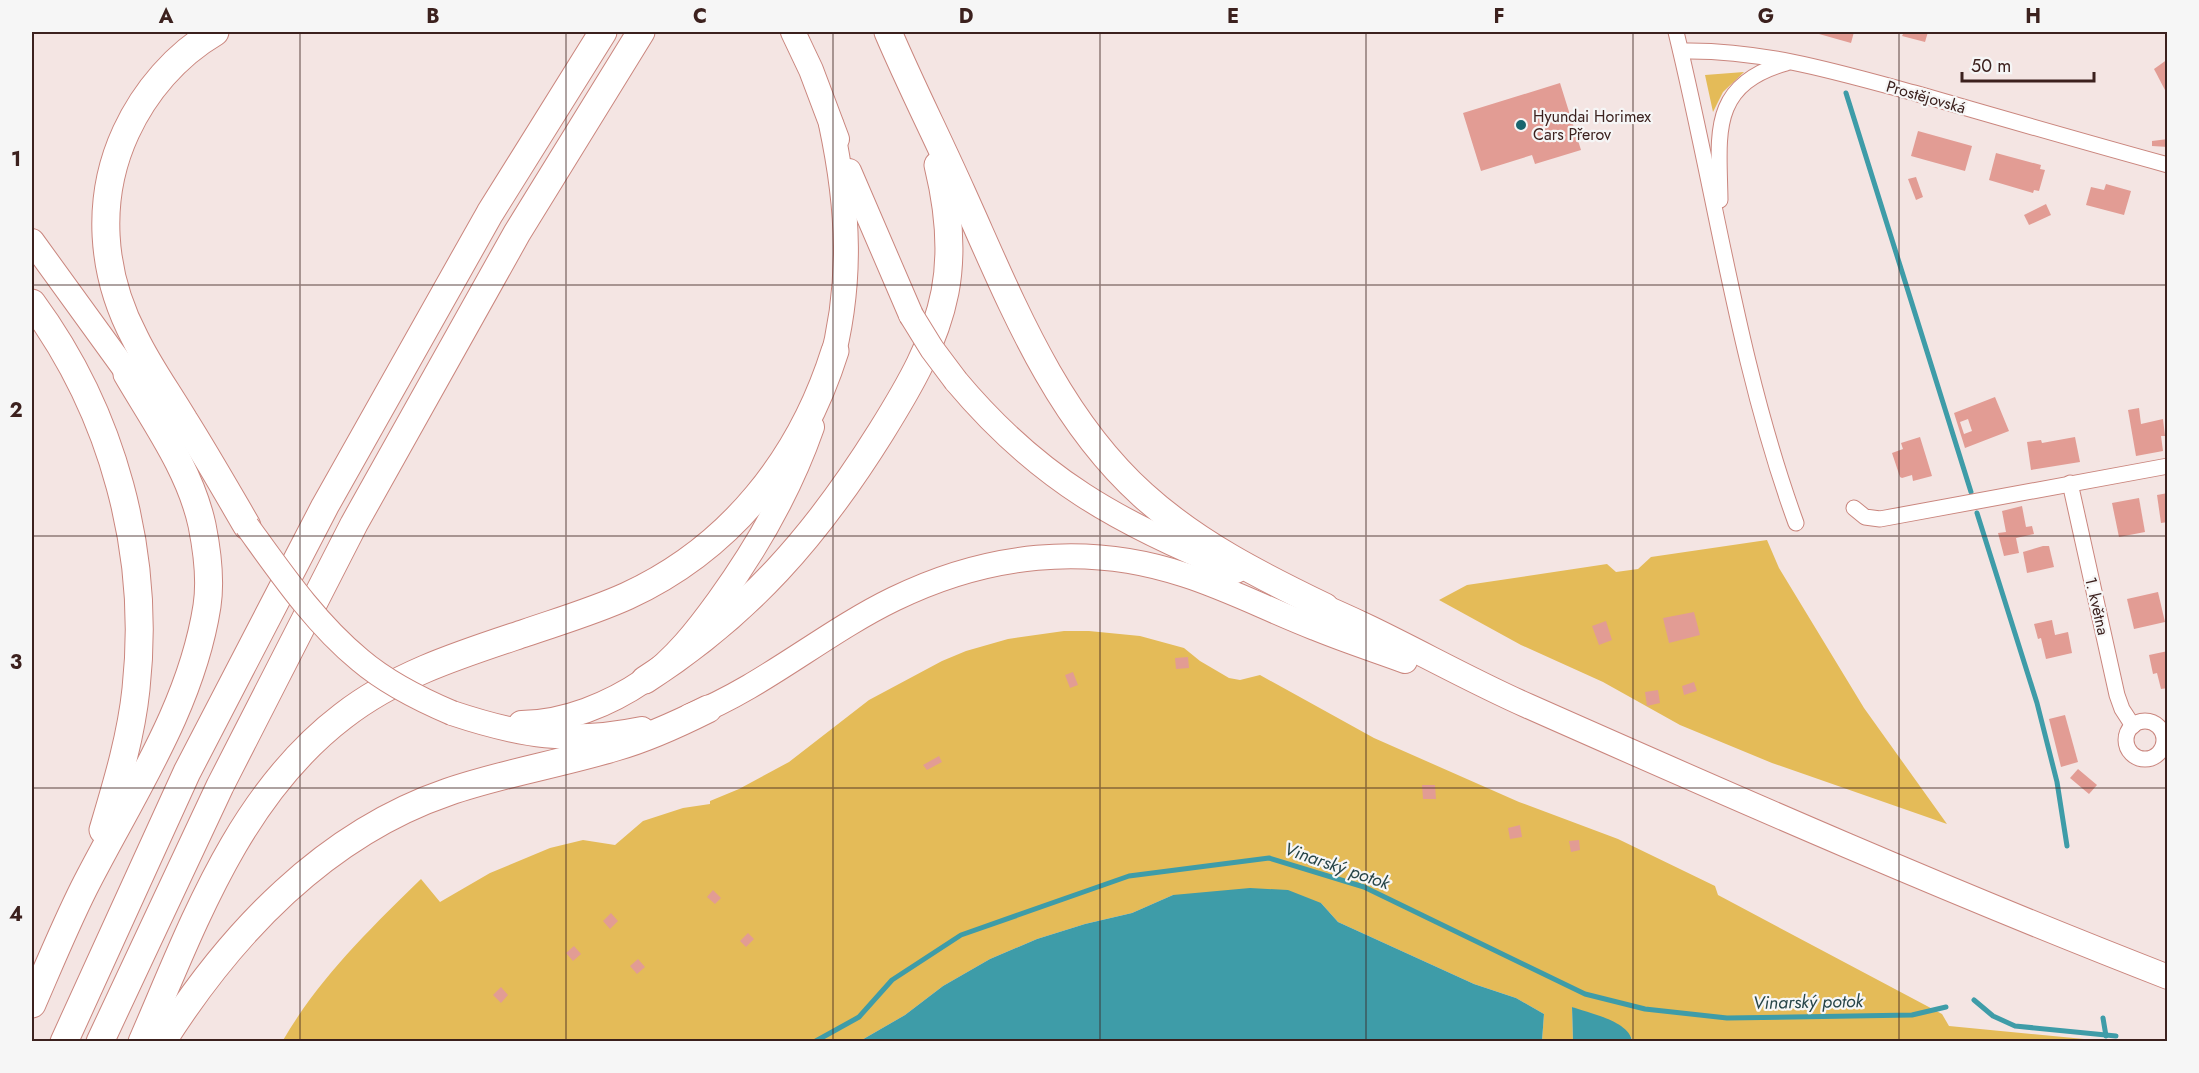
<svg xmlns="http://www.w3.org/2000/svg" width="2199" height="1073" font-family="Jost,sans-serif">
	<rect width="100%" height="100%" fill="#f4e5e3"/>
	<g fill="#e4bb58">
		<path d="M 1744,72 L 1723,92 L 1713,112 L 1705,75 Z"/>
		<path d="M 1767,540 L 1779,568 L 1864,708 L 1947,824 L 1772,763 L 1680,725 L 1603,682 L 1521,645 L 1439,600 L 1467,585 L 1607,564 L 1616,572 L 1638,569 L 1651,557 Z"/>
		<path d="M 1064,631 L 1089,631 L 1140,636 L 1184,648 L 1200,661 L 1229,678 L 1240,680 L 1260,675 L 1374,738 L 1519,802 L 1618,839 L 1715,886 L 1718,895 L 1942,1014 L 1949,1026 L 2105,1041 L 1632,1041 L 1631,1037 L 1572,1007 L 1573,1041 L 1542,1041 L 1544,1014 L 1516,998 L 1474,984 L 1338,922 L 1321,903 L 1173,895 L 1132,913 L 1085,924 L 1037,939 L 990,959 L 943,986 L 905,1015 L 860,1041 L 282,1042 C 319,978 369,930 421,879 L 440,902 L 490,873 L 550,848 L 583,840 L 615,845 L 643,821 L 683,808 L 710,804 L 710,801 L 739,789 L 789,762 L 869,700 L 942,661 L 966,651 L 1008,639 Z"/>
	</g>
	<g fill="#3e9ca8">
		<path d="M 1250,888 L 1288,890 L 1321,903 L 1338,922 L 1474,984 L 1516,998 L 1544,1014 L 1542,1041 L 860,1041 L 905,1015 L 943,986 L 990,959 L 1037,939 L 1085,924 L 1132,913 L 1173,895 Z"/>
		<path d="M 1572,1007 C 1589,1013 1629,1021 1632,1041 L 1573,1041 Z"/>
	</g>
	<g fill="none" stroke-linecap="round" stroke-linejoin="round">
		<g stroke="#3e9ca8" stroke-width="5">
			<path d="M 1846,93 L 1971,492"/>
			<path d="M 1977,513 L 2037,703 L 2057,782 L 2067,846"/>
			<path d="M 1974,1000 L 1993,1016 L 2015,1026 L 2116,1036"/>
			<path d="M 2103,1018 L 2106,1036"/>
			<path d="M 814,1042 L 859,1017 L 892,980 L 961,935 L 1129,876 L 1269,858 L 1364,887 L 1585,994 L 1645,1009 L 1727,1018 L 1912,1015 L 1946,1007"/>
		</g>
	</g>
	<g fill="#e29c94" fill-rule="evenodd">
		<path d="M 1820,32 L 1854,32 L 1851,43 L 1819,34 Z"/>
		<path d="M 1904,32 L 1928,32 L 1925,42 L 1902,36 Z"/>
		<path d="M 2168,59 L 2168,89 L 2165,90 L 2154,69 Z"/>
		<path d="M 1560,83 L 1581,150 L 1535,164 L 1532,155 L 1481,171 L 1463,113 Z"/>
		<path d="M 1918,131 L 1972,146 L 1965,171 L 1911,156 Z"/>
		<path d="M 2168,139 L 2168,147 L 2152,146 L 2152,141 Z"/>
		<path d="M 1996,153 L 2041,165 L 2040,169 L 2045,170 L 2039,191 L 2034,190 L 2033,193 L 1989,180 Z"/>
		<path d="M 1916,177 L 1923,197 L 1916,200 L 1908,179 Z"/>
		<path d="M 2106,184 L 2131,191 L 2124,215 L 2086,205 L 2091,187 L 2104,190 Z"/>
		<path d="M 2046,204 L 2051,215 L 2029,225 L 2024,215 Z"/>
		<path d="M 1995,397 L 2009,431 L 1965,448 L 1954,413 ZM 1968,419 L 1972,431 L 1964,434 L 1960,422 Z"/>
		<path d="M 2139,408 L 2141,424 L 2163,419 L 2165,436 L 2161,436 L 2163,451 L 2136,456 L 2128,410 Z"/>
		<path d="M 1920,437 L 1932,476 L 1913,481 L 1912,475 L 1902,478 L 1900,477 L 1892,453 L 1903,449 L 1901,443 Z"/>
		<path d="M 2075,437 L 2080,462 L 2031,470 L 2027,442 L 2041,440 L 2042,443 Z"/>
		<path d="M 2168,493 L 2168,522 L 2161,523 L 2157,495 Z"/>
		<path d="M 2139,498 L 2145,532 L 2119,537 L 2112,503 Z"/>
		<path d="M 2022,506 L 2026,527 L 2032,526 L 2034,534 L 2016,538 L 2019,553 L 2004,556 L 1998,533 L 2006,532 L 2002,511 Z"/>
		<path d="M 2043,546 L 2049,546 L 2054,567 L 2027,573 L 2023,552 Z"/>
		<path d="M 2158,592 L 2165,622 L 2134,629 L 2127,599 Z"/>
		<path d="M 1694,612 L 1700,635 L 1669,643 L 1663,618 Z"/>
		<path d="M 2052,620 L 2055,635 L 2068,632 L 2072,653 L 2046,659 L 2041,638 L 2038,639 L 2034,624 Z"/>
		<path d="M 1606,621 L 1612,640 L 1599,645 L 1592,626 Z"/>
		<path d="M 2168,651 L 2168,688 L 2161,689 L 2157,673 L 2153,674 L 2149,655 Z"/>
		<path d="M 1188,657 L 1189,668 L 1176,669 L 1175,658 Z"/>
		<path d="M 1073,672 L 1078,685 L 1070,688 L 1065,675 Z"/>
		<path d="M 1694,682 L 1697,691 L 1684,695 L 1682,686 Z"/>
		<path d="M 1658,690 L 1660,703 L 1647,706 L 1645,692 Z"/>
		<path d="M 2065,715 L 2078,762 L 2061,767 L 2049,719 Z"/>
		<path d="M 939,756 L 942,762 L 927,770 L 923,765 Z"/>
		<path d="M 2078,769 L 2097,785 L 2089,794 L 2070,778 Z"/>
		<path d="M 1422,785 L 1435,785 L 1436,799 L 1423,799 Z"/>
		<path d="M 1520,825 L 1522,837 L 1510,839 L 1508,828 Z"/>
		<path d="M 1579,840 L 1580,850 L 1571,852 L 1569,841 Z"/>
		<path d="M 713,890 L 721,898 L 715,904 L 707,897 Z"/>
		<path d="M 611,913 L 618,921 L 610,929 L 603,921 Z"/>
		<path d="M 748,933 L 754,939 L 746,947 L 740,941 Z"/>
		<path d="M 574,946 L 581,954 L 573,961 L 566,953 Z"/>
		<path d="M 638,959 L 645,967 L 637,974 L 630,966 Z"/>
		<path d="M 501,987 L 508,995 L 501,1003 L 493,995 Z"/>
	</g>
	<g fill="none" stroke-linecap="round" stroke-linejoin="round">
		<g stroke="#ca867e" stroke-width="17">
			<g id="minor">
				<path d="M 1676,32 C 1716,195 1738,364 1796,523"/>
				<path d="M 1681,51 C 1762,49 1841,73 1918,94 C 2001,118 2084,142 2168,165"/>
				<path d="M 1720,200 C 1719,134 1709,85 1786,63"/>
				<path d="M 2070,483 L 2117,695 L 2122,709 L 2133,726"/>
				<path d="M 1854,508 L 1865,517 L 1880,519 L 2168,466"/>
				<circle cx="2145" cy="740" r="19"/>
			</g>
		</g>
		<g stroke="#ca867e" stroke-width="26">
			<g id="primary">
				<path d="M 793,32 L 811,70 L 837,139"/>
				<path d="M 849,171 L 911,315"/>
				<path d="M 32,241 L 140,390"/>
				<path d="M 830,368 C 853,284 849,209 831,124"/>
				<path d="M 956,381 C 1038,479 1120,524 1236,571"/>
				<path d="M 1307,600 C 1383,630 1453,673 1528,706 C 1740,800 1952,893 2168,977"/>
				<path d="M 452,713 C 521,736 569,744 642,729"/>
				<path d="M 690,716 C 763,687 824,633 894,599 C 986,554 1087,542 1185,575 C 1229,589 1271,611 1315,628 C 1344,640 1375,650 1405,661"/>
				<path d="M 521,723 C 564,723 610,704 645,680 C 675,659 698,629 719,600 C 758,546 790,490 812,427"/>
			</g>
		</g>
		<g stroke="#ca867e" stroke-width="29">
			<g id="motorway">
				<path d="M 215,32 C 176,55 145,91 126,132 C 95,199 101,274 135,338 C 149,367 168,393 184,420 C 206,455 226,490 247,526"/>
				<path d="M 888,32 C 911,86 938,139 962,193 C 1010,299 1054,415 1143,495 C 1197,544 1261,576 1325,607"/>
				<path d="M 32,303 C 113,413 151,552 136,689 C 131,737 117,783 103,830"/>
				<path d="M 645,680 C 749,613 816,536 881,432 C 909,387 935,343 945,292 C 953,250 948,206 938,165"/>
				<path d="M 32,1004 C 49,965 65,926 84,888 C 130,797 191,709 207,606 C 211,580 207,550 202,525 C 190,470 155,422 127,374"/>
				<path d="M 64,1042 L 187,772 L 325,506 L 490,213 L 603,32"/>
				<path d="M 100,1042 L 220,786 L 354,524 L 517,233 L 641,32"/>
				<path d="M 142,1042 C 193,925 238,796 343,716 C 397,674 462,654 525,633 C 560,621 594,611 627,596 C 731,548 801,459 835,351"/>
				<path d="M 162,1042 C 231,933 325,834 448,792 C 503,773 560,764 616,747 C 648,738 678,724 708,709"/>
			</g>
		</g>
		<use href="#minor" stroke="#fff" stroke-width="15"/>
		<use href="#primary" stroke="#fff" stroke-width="24"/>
		<use href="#motorway" stroke="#fff" stroke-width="27"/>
		<g stroke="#ca867e" stroke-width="26" stroke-linecap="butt">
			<g id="primary-bridge">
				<path d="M 911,315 L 932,349 L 956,381"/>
				<path d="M 247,526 C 281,573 315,623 360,660 C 387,683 419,699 452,713"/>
			</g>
		</g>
		<use href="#primary-bridge" stroke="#fff" stroke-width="24"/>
	</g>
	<path fill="none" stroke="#3c211e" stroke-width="1.5" stroke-opacity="0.55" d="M 300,32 L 300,1042M 566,32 L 566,1042M 833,32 L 833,1042M 1100,32 L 1100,1042M 1366,32 L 1366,1042M 1633,32 L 1633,1042M 1899,32 L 1899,1042M 32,285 L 2168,285M 32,536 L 2168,536M 32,788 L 2168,788"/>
	<circle fill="#18656e" stroke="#f6f6f6" stroke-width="2" cx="1521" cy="125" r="6"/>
	<g text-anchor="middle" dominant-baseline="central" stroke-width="4.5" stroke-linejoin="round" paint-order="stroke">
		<g font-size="16" fill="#3c211e" stroke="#f6f6f6">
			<text transform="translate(1926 97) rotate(16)">Prostějovská</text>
			<text transform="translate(2097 606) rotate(77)">1. května</text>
		</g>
		<g font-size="16" fill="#3c211e" stroke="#f6f6f6" text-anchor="start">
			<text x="1533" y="116">Hyundai Horimex<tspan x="1533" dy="18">Cars Přerov</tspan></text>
		</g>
		<g font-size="18" font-style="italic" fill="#274548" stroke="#f6f6f6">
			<text transform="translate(1337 866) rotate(19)">Vinarský potok</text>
			<text transform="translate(1808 1002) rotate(-1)">Vinarský potok</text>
		</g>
	</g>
	<rect width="2199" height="1073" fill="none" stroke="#f6f6f6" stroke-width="66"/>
	<path d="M1962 72v9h132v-9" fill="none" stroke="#3c211e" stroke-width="3"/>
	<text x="1971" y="72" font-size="18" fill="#3c211e" stroke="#f6f6f6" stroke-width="4.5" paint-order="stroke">50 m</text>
	<rect x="33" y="33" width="2133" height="1007" fill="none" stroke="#3c211e" stroke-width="2"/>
	<g font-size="20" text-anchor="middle" font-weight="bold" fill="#3c211e">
		<text x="166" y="23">A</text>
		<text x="433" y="23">B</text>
		<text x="700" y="23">C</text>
		<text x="966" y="23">D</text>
		<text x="1233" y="23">E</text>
		<text x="1499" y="23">F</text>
		<text x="1766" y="23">G</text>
		<text x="2033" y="23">H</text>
		<text x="16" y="166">1</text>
		<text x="16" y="417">2</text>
		<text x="16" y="669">3</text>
		<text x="16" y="921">4</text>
	</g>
</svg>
